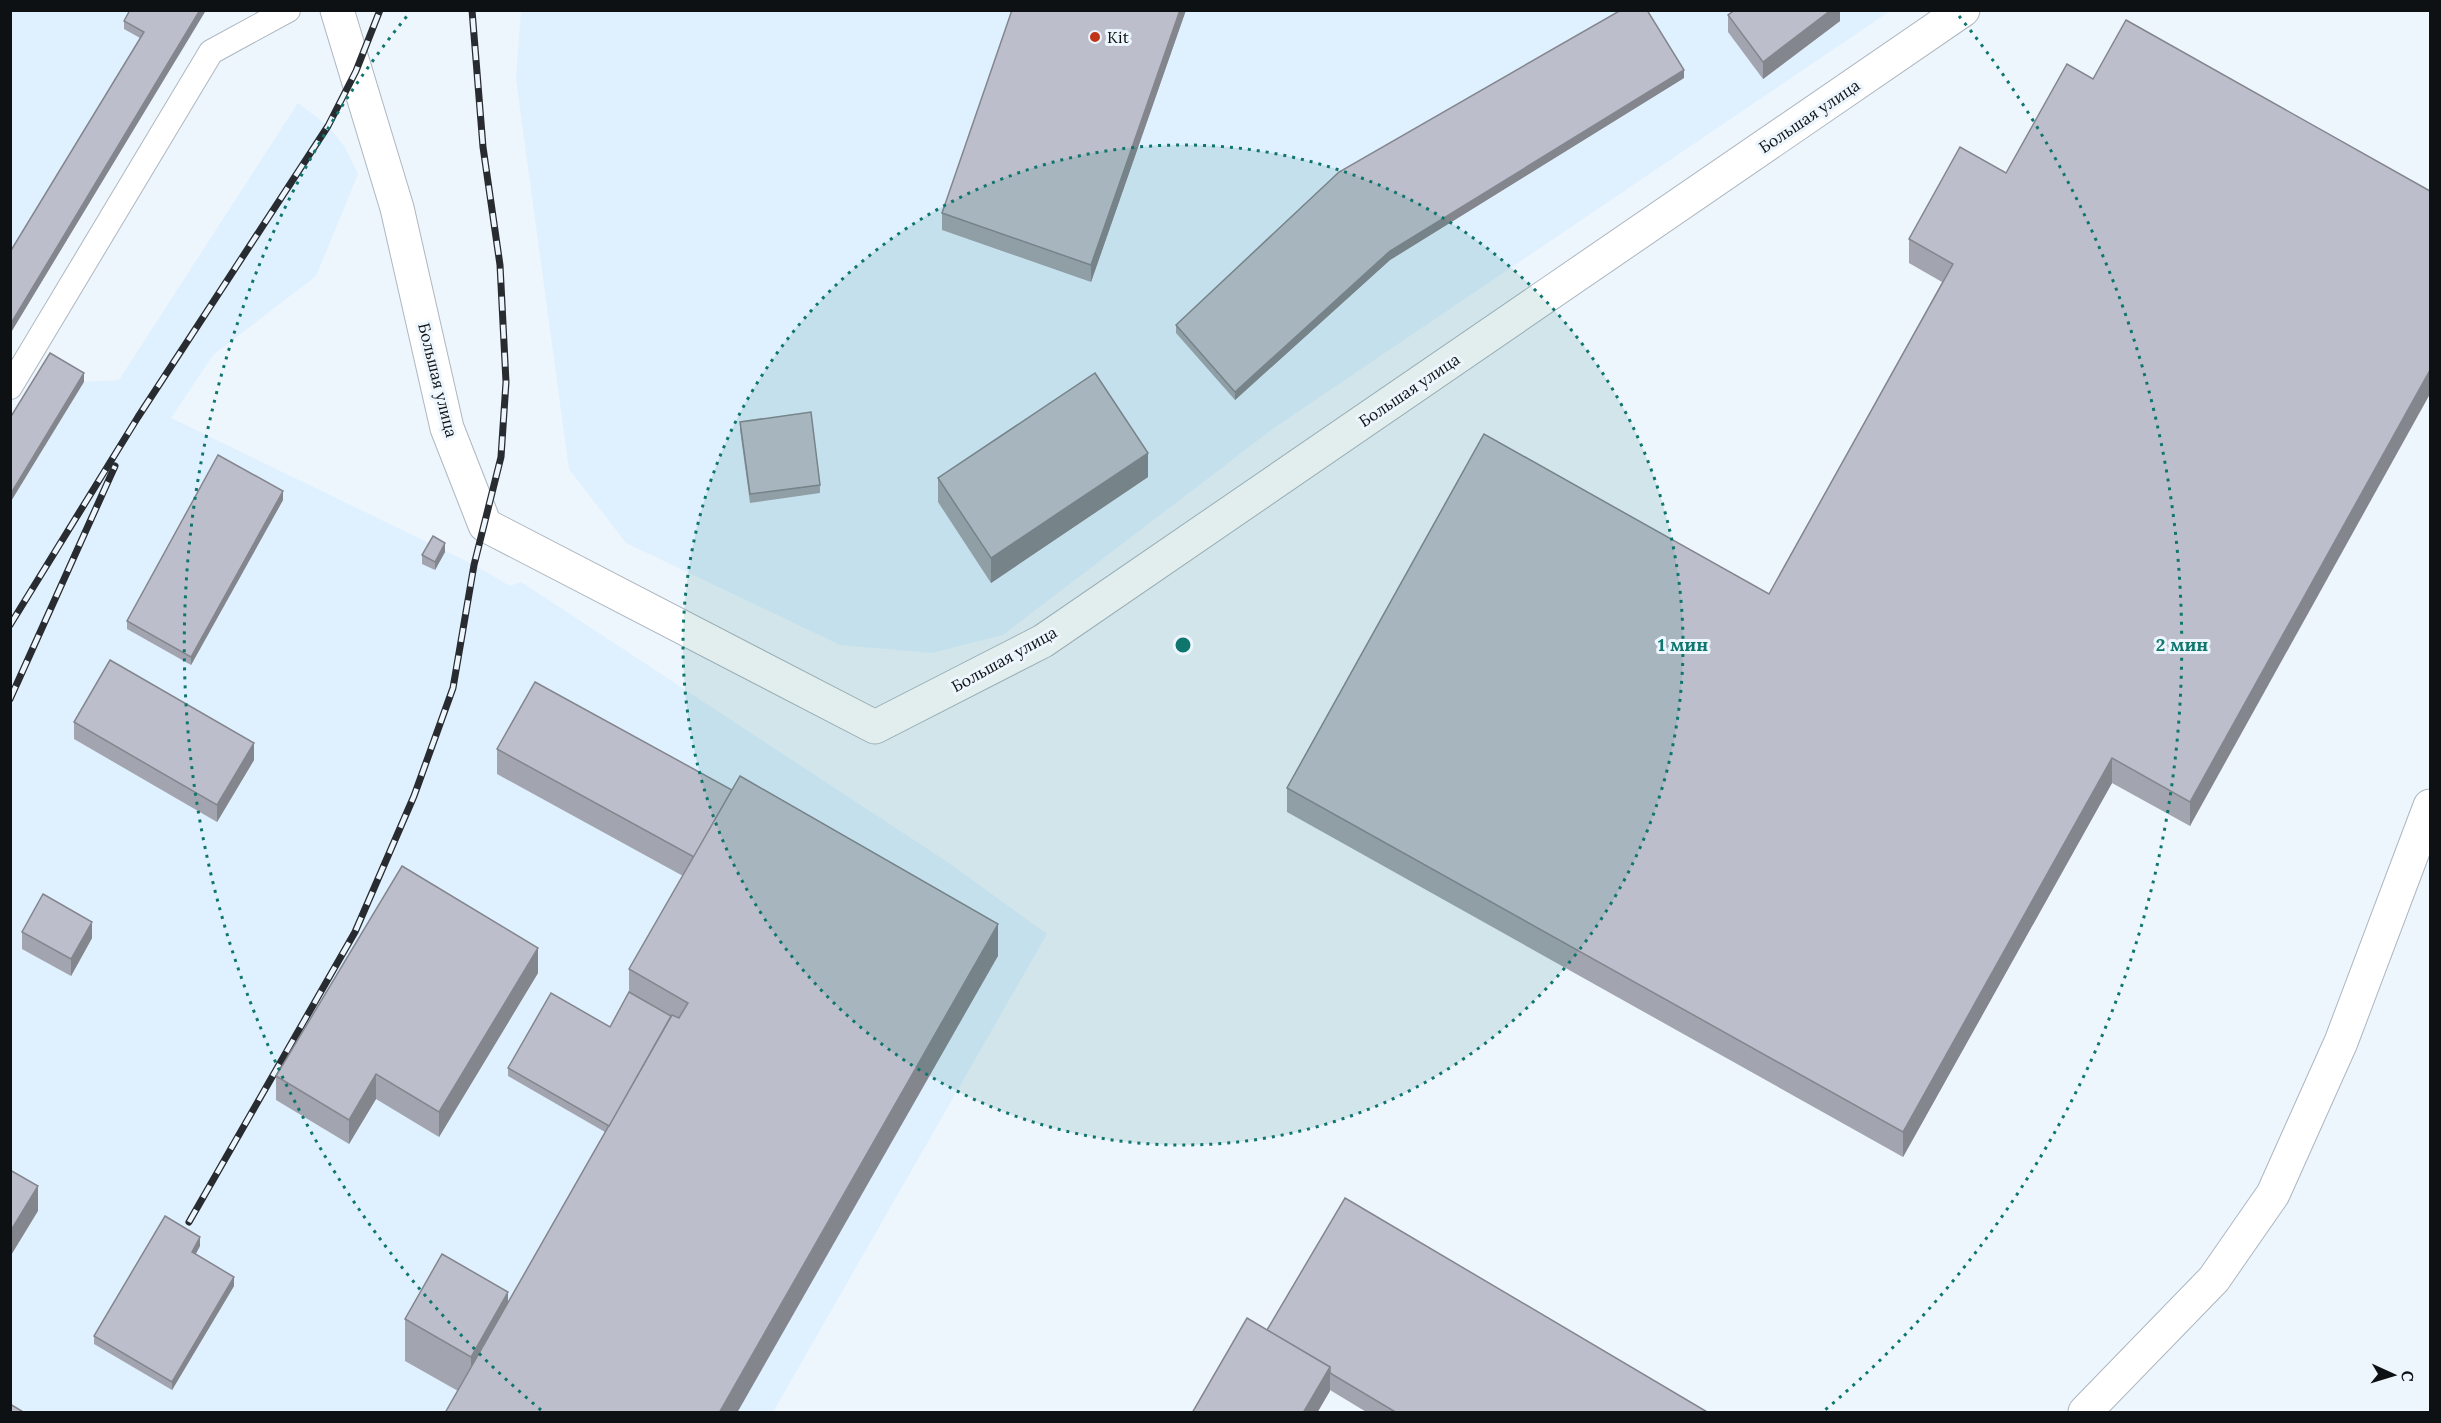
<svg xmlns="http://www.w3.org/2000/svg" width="2441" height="1423" font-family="Lora,serif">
	<rect width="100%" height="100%" fill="#edf5fd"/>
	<g fill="#dff0ff">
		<path d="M 11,11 L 206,11 L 177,60 L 144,40 L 11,261 Z"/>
		<path d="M 521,11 L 1890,11 L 1274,428 L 1003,635 L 932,653 L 840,645 L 626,543 L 569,469 L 516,79 Z"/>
		<path d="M 298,103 L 328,126 L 344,146 L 358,174 L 316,276 L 213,355 L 171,418 L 474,565 L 510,586 L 521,582 L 946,861 L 1047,934 L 773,1412 L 11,1412 L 10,503 L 84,382 L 119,380 Z"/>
	</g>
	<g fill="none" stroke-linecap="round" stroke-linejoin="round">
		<g stroke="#adb7c0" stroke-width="26">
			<path id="service" d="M 10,387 L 211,52 L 288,10"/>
		</g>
		<g stroke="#adb7c0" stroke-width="35">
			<g id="minor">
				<path d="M 337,10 L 397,208 L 447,428 L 485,525 L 875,727 L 1043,641 L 1963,10"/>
				<path d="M 2085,1412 L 2214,1279 L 2273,1194 L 2341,1042 L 2430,806"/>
			</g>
		</g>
		<use href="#service" stroke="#fff" stroke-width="24"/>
		<use href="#minor" stroke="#fff" stroke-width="33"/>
		<g stroke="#282c30" stroke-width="7">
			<g id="rail">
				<path d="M 10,625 L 138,417 L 328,126 L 356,71 L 380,10"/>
				<path d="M 10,699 L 115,466"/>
				<path d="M 189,1222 L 355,932 L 414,796 L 453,688 L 474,565 L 501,457 L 506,382 L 500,265 L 483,147 L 472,10"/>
			</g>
		</g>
		<use href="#rail" stroke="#edf5fd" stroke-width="4.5" stroke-dasharray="14" stroke-linecap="butt"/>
	</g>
	<g fill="#a2a4af">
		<path d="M 206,10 L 10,334 L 10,252 L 140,38 L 124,29 L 124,21 Z"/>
		<path d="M 1012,10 L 1186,10 L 1091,282 L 942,230 L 942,213 Z"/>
		<path d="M 1840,10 L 1840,21 L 1763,79 L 1728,32 L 1728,15 Z"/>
		<path d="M 1684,78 L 1390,260 L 1235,400 L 1176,333 L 1176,325 Z"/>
		<path d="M 2093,79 L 2430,191 L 2190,826 L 2112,783 L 1903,1157 L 1287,812 L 1287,788 L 1769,594 L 1942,282 L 1909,263 L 1909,239 L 2006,173 Z"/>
		<path d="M 740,422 L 820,485 L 820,493 L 750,503 L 740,430 Z"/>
		<path d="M 1148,477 L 991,583 L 938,502 L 938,478 Z"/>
		<path d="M 283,500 L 191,665 L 127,629 L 127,621 Z"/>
		<path d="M 445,552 L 435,570 L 422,564 L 422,555 Z"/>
		<path d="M 74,722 L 254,760 L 217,822 L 74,739 Z"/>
		<path d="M 497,749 L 998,956 L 458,1391 L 405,1361 L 405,1319 L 508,1302 L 605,1132 L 508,1076 L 508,1068 L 610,1027 L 629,992 L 629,969 L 683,876 L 497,774 Z"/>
		<path d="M 22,932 L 92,938 L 71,976 L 22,949 Z"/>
		<path d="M 538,973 L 439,1137 L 376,1099 L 349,1144 L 276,1100 L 276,1076 Z"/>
		<path d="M 200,1246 L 195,1255 L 234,1286 L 172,1390 L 94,1344 L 94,1336 Z"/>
		<path d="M 1267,1330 L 1709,1413 L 1368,1413 L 1330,1390 L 1317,1413 L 1192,1413 Z"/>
	</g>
	<g fill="#84868e">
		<path d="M 200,10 L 206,10 L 10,334 L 10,325 Z"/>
		<path d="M 1180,10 L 1186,10 L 1091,282 L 1091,265 Z"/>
		<path d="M 1831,10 L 1840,10 L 1840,21 L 1763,79 L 1763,62 Z"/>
		<path d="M 1684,70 L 1684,78 L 1390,260 L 1235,400 L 1235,392 L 1390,251 Z"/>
		<path d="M 2430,370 L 2430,394 L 2190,826 L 2190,802 Z"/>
		<path d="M 84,373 L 84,382 L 10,503 L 10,495 Z"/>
		<path d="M 1148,453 L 1148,477 L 991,583 L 991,558 Z"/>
		<path d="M 283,491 L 283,500 L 191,665 L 191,657 Z"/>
		<path d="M 445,543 L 445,552 L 435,570 L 435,562 Z"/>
		<path d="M 254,743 L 254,760 L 217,822 L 217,805 Z"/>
		<path d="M 2112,758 L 2112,783 L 1903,1157 L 1903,1132 Z"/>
		<path d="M 92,922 L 92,938 L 71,976 L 71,959 Z"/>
		<path d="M 998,924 L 998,956 L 737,1413 L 719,1413 Z"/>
		<path d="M 538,948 L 538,973 L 439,1137 L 439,1112 Z"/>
		<path d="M 376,1074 L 376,1099 L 349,1144 L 349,1120 Z"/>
		<path d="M 38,1186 L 38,1211 L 10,1257 L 10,1232 Z"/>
		<path d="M 200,1237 L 200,1246 L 192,1261 L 192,1252 Z"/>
		<path d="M 234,1277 L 234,1286 L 172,1390 L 172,1382 Z"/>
		<path d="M 508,1292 L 508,1334 L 471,1399 L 471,1357 Z"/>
		<path d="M 1330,1367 L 1330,1391 L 1317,1413 L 1303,1413 Z"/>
	</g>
	<g fill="#bcbfcb" stroke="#84868e" stroke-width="1.5">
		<path d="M 130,10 L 200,10 L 10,325 L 10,252 L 144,32 L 124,21 Z"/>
		<path d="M 1012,10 L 1180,10 L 1091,265 L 942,213 Z"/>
		<path d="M 1621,10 L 1647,10 L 1684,70 L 1390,251 L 1235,392 L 1176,325 L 1339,172 Z"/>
		<path d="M 1735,10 L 1831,10 L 1763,62 L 1728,15 Z"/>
		<path d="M 2126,20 L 2430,191 L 2430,370 L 2190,802 L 2112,758 L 1903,1132 L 1287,788 L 1484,434 L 1769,594 L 1953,264 L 1909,239 L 1960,147 L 2006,173 L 2067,64 L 2093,79 Z"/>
		<path d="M 50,353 L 84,373 L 10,495 L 10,418 Z"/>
		<path d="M 1095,373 L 1148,453 L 991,558 L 938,478 Z"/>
		<path d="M 811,412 L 820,485 L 750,494 L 740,422 Z"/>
		<path d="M 218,455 L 283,491 L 191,657 L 127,621 Z"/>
		<path d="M 433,536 L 445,543 L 435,562 L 422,555 Z"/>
		<path d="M 110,660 L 254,743 L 217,805 L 74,722 Z"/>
		<path d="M 535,682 L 732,790 L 694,857 L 497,749 Z"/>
		<path d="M 740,776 L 998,924 L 719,1413 L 445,1413 L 672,1015 L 679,1018 L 688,1003 L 629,969 Z"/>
		<path d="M 402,866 L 538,948 L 439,1112 L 376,1074 L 349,1120 L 276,1076 Z"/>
		<path d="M 43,894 L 92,922 L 71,959 L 22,932 Z"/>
		<path d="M 629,992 L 671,1016 L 609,1126 L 508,1068 L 551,993 L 610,1027 Z"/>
		<path d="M 10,1170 L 38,1186 L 10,1232 Z"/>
		<path d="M 1345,1198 L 1709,1413 L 1397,1413 L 1330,1373 L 1330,1367 L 1267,1330 Z"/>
		<path d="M 165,1216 L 200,1237 L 192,1252 L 234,1277 L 172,1382 L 94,1336 Z"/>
		<path d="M 442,1254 L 508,1292 L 471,1357 L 405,1319 Z"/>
		<path d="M 1247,1318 L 1330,1367 L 1303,1413 L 1192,1413 Z"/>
		<path d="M 10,1404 L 25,1413 L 10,1413 Z"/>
	</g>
	<circle cx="1183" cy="645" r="500" fill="#0f766e" fill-opacity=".12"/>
	<g fill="none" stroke="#0f766e" stroke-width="3" stroke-dasharray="3 6">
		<circle cx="1183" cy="645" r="500"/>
		<path d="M541 1410A999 999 0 0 1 407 16M1959 16A999 999 0 0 1 1825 1410"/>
	</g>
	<circle fill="#c0351a" stroke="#edf5fd" stroke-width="2" cx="1095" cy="37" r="6"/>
	<g text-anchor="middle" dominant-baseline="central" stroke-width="6" stroke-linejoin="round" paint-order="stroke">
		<g font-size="16" fill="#0d1114" stroke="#edf5fd" text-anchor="start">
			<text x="1107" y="37">Kit</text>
		</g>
		<g font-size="16" fill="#0d1114" stroke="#edf5fd">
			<text transform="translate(1809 116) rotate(-34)">Большая улица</text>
			<text transform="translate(438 380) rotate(76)">Большая улица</text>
			<text transform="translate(1409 390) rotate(-34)">Большая улица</text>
			<text transform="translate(1004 659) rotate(-29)">Большая улица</text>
		</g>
	</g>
	<circle cx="1183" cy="645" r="9" fill="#0f766e" stroke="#edf5fd" stroke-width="3"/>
	<g font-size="18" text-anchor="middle" font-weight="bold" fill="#0f766e" stroke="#edf5fd" stroke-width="6" stroke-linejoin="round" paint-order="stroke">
		<text x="1683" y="651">1 мин</text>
		<text x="2182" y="651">2 мин</text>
	</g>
	<rect width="2441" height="1423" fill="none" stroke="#0d1114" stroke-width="24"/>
	<g transform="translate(2393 1375) rotate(94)" stroke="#edf5fd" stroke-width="4.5" paint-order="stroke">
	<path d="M0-4.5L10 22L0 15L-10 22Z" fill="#0d1114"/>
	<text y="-9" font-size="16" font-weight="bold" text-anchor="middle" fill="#0d1114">С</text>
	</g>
</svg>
